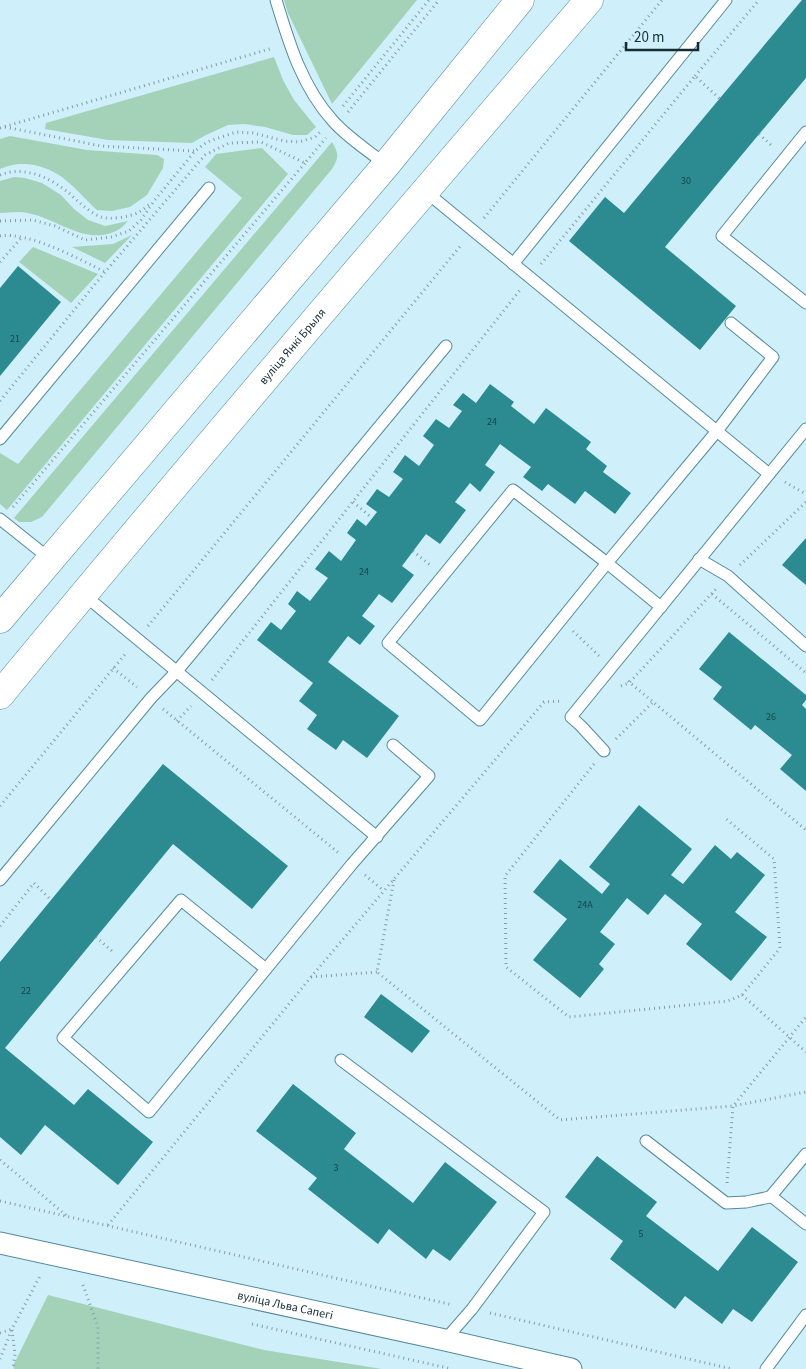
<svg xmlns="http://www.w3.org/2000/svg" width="806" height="1369" font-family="'Source Sans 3',sans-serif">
	<rect width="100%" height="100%" fill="#cff0fb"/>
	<g fill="#a4d2b8">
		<path d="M 284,0 L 417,0 L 332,104 L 288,13 Z"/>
		<path d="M 274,57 L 283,80 L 294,100 L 316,127 L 307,135 L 293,135 L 265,127 L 244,124 L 228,125 L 206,135 L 192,143 L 108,140 L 45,129 L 46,123 Z"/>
		<path d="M 10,136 L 87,150 L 157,155 L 164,159 L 163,168 L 147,195 L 130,207 L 112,211 L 97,210 C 76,191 64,171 34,165 C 20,163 13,164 0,169 L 0,139 Z"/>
		<path d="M 332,142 C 339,154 339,157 332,169 L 42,517 L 31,522 L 19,522 L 14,518 Z"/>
		<path d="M 262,148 L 288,174 L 7,510 L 0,504 L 0,453 L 18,464 L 242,198 L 205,167 L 216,154 Z"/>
		<path d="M 14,177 L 25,178 L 42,183 L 61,195 L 74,209 L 88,220 L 105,226 L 128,221 C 125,224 121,229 116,231 C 85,246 57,218 27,213 C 19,211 9,213 0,213 L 0,181 Z"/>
		<path d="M 132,235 L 105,263 L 72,247 L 113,244 Z"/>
		<path d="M 33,247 L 98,274 L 71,303 L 19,262 Z"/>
		<path d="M 48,1295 L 264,1350 L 382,1369 L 14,1369 L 13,1366 Z"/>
	</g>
	<g fill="#2b8b90">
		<path d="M 802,0 L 806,0 L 806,78 L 665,247 L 736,306 L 700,350 L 569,241 L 605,197 L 624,213 Z"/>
		<path d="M 18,266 L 61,302 L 0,376 L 0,288 Z"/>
		<path d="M 490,384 L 514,402 L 511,406 L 534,424 L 546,408 L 591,442 L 586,449 L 607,466 L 603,472 L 631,493 L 615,514 L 585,491 L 575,504 L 548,484 L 542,491 L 523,477 L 531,467 L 500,444 L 485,465 L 495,472 L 480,492 L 470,483 L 455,502 L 466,510 L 440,544 L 426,534 L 402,566 L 414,575 L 392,603 L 379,594 L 362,616 L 375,626 L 360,645 L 348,636 L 328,662 L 399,716 L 367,758 L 343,740 L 336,750 L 307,729 L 317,715 L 299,701 L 313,683 L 257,640 L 271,622 L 281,630 L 296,611 L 288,604 L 297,591 L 310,601 L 328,578 L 315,569 L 329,551 L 341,561 L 356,540 L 347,533 L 357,519 L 366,526 L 377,512 L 366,504 L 377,489 L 389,497 L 403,479 L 393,472 L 405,455 L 419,466 L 434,445 L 423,436 L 436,419 L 449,428 L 462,411 L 453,405 L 463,393 L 476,403 Z"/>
		<path d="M 806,538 L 806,585 L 782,565 Z"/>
		<path d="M 729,632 L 806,695 L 806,700 L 802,705 L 806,709 L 806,791 L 780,769 L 792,755 L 755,725 L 751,730 L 713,699 L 722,687 L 699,669 Z"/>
		<path d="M 163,764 L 288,866 L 252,909 L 173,844 L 5,1048 L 74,1105 L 88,1089 L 153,1142 L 118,1185 L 45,1125 L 21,1155 L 0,1137 L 0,962 Z"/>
		<path d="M 639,805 L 692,849 L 671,875 L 683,884 L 715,845 L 731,859 L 737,852 L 765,875 L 735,912 L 767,937 L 731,981 L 686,944 L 702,924 L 665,894 L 648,915 L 627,898 L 600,932 L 615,944 L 599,964 L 604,969 L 580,998 L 533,960 L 567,919 L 533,892 L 560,859 L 602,894 L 610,884 L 589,867 Z"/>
		<path d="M 381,994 L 430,1031 L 412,1053 L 364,1017 Z"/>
		<path d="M 293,1084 L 356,1133 L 344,1149 L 413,1203 L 445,1162 L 497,1202 L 450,1261 L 433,1249 L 426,1259 L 389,1229 L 378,1244 L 308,1189 L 317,1178 L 256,1131 Z"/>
		<path d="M 597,1156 L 657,1202 L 646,1216 L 718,1271 L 752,1227 L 798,1262 L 752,1322 L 733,1309 L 722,1324 L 685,1296 L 675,1309 L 610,1259 L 623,1241 L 565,1197 Z"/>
	</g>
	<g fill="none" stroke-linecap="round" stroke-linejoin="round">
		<g stroke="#548a9b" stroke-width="13">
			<g id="lane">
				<path d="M 276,0 C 289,43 302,87 333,121 C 348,138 369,151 386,165"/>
				<path d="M 806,132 L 722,236 L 806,303"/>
				<path d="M 425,191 L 769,474"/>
				<path d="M 513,264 L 726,0"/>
				<path d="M 0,439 L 209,188"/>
				<path d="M 0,519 L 50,559"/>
				<path d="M 699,559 L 728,576 L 806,646"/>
				<path d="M 83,594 L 377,837"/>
				<path d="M 661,607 L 607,563 L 513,490 L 388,643 L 480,720 L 607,563 L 717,431 L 773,357 L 731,323"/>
				<path d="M 604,751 L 581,726 L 571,717 L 806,429"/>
				<path d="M 0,880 L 151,698 L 177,671 L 446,346"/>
				<path d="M 266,969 L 181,900 L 63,1038 L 149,1112 L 352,864 L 429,776 L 393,745"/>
				<path d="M 341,1060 L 544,1212 L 472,1309 L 445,1340"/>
				<path d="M 646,1141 L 726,1203 L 746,1202 L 770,1197 L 771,1196 L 806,1224"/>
				<path d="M 771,1196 L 806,1154"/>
				<path d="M 766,1369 L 806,1315"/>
			</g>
		</g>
		<g stroke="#548a9b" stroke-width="23">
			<g id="street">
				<path id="s1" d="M 0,1243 L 445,1340 L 571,1369"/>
			</g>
		</g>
		<g stroke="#548a9b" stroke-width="29">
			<g id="secondary">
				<path d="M 0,619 L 386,165 L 520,0"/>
				<path id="s2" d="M 0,695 C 193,461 391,230 589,0"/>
			</g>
		</g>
		<g stroke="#829ea8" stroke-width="3" stroke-dasharray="1 4" stroke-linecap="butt">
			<path d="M 695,76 L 759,0"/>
			<path d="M 343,106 L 429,0"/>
			<path d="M 348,112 L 439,0"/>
			<path d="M 5,127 L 101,146 L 194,151"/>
			<path d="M 0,128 L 273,48"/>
			<path d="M 759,134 L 772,146"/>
			<path d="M 0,175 C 25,165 51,178 70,194 C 80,203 89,212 101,217 C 109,220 131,217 139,212 C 143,210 147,206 151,203"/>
			<path d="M 484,218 L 662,0"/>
			<path d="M 0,221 L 33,220 L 55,226 L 85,240 L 112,237 L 129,231 L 141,220 L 154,201 L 195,151 L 207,142 L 236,132 L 253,133 L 284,141 L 299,142 L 315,137 L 320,132"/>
			<path d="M 0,236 C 28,231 79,259 105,272"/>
			<path d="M 0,262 L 22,237"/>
			<path d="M 541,264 L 695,76 L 720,99"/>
			<path d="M 0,401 L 105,272 L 205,155 L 229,143 L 261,142 L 305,163 L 326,138"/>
			<path d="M 785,482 L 806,494"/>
			<path d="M 353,502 L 372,518"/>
			<path d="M 13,507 L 305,163"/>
			<path d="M 413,551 L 430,565"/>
			<path d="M 740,565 L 806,502"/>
			<path d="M 712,594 L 806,673"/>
			<path d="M 148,626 L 462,244"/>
			<path d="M 573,631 L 599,656"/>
			<path d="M 113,668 L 137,687"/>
			<path d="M 212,680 L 520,290"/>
			<path d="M 628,681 L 806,830"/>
			<path d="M 621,686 L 629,683 L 716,589"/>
			<path d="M 163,709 L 340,854"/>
			<path d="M 177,721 L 191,706"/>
			<path d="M 616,739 L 653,702"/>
			<path d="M 594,764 L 505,876 L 506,967 L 569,1017 L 728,1001 L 742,995 L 780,948 L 774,859 L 725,818"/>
			<path d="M 0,806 L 127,652"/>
			<path d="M 365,875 L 384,891"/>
			<path d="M 394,880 L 377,972 L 560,1120 L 733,1106 L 806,1092"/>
			<path d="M 0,926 L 34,883 L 51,900"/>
			<path d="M 96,937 L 113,952"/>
			<path d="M 311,977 L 377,972"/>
			<path d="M 742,995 L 806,1052"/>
			<path d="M 0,1160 L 67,1216"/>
			<path d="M 727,1183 L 733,1106 L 806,1017"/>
			<path d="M 0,1201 L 453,1305"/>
			<path d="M 108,1225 L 311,977 L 544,702 L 562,701"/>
			<path d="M 83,1285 L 98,1327 L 98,1369"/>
			<path d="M 490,1313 L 732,1369"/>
			<path d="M 252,1324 L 452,1369"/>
			<path d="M 12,1330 L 15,1354 L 13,1369"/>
			<path d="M 0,1333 L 12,1329"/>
			<path d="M 0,1359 L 12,1329 L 40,1276"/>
		</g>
		<use href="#lane" stroke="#fff" stroke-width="11"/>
		<use href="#street" stroke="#fff" stroke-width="21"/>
		<use href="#secondary" stroke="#fff" stroke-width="28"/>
	</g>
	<g text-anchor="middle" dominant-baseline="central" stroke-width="4.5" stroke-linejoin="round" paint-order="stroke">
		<g font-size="10" fill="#1a444a">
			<text x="686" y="181">30</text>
			<text x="15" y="339">21</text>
			<text x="492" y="422">24</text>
			<text x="364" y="572">24</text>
			<text x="771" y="717">26</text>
			<text x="585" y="905">24А</text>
			<text x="26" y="991">22</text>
			<text x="336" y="1168">3</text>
			<text x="641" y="1234">5</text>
		</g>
		<g font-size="12" fill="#152c33" stroke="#cff0fb">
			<text stroke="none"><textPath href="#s2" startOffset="455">вуліца Янкі Брыля</textPath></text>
			<text stroke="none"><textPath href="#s1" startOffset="292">вуліца Льва Сапегі</textPath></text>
		</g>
	</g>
	<path d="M626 42v8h72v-8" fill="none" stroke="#152c33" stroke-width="2.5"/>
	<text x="634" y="42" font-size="15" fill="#152c33" stroke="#cff0fb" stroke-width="4" paint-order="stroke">20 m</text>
</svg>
